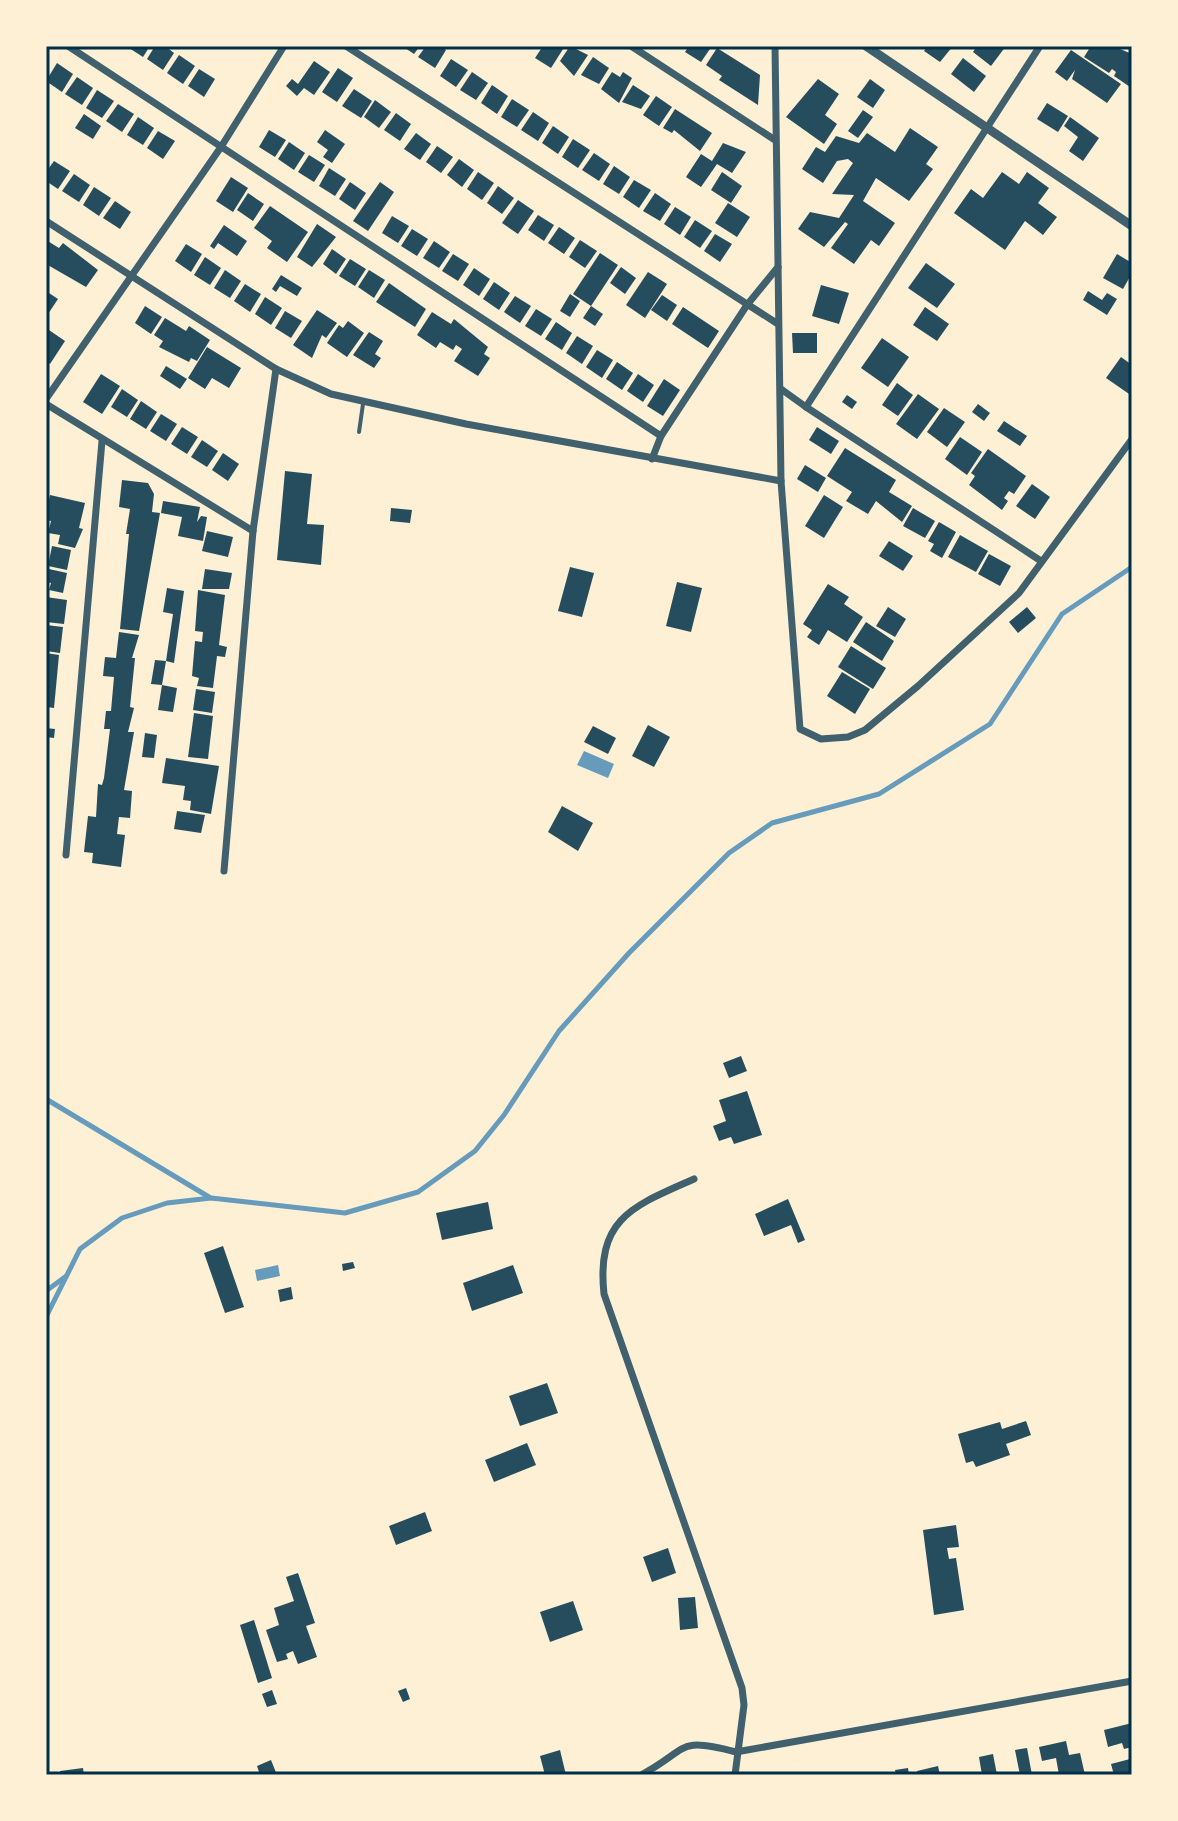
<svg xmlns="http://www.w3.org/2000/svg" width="1178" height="1821" font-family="'Sofia Sans Condensed',sans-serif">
	<rect width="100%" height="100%" fill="#fdf0d5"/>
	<g fill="#669bbc">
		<path d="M 584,751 L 614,764 L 608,778 L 577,765 Z"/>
		<path d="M 278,1265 L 280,1276 L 257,1281 L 255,1270 Z"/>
	</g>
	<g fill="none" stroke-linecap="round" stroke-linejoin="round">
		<g stroke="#669bbc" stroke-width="5">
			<path d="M 46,1099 L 209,1197"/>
			<path d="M 46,1291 L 65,1277"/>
			<path d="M 46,1317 L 80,1249 L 122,1218 L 167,1203 L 211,1198 L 345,1213 L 418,1192 L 475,1151 L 504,1115 L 559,1031 L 629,953 L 729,853 L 772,823 L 879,794 L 990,724 L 1062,614 L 1132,567"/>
		</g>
	</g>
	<g fill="#264d5e">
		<path d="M 126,46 L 150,46 L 143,57 Z"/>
		<path d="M 155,46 L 165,46 L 174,53 L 163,70 L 147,59 Z"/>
		<path d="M 402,46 L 420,46 L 414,54 Z"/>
		<path d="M 426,46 L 440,46 L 446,50 L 435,68 L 418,57 Z"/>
		<path d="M 543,46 L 565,46 L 551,68 L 535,58 Z"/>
		<path d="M 570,46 L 588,55 L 574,76 L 560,61 Z"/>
		<path d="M 689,46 L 712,46 L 701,62 L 685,52 Z"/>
		<path d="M 927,46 L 953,46 L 940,62 L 924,51 Z"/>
		<path d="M 977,46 L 1006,46 L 991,66 L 973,52 Z"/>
		<path d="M 1091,46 L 1113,46 L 1132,54 L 1130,87 L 1114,76 L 1116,72 L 1112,69 L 1109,73 L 1084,57 Z"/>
		<path d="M 717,48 L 760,75 L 758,105 L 719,80 L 722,76 L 706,65 Z"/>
		<path d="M 1071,50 L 1121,84 L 1107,103 L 1072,79 L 1075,70 L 1067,81 L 1055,72 Z"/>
		<path d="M 179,55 L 195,66 L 183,84 L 167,73 Z"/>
		<path d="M 593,57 L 609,68 L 599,84 L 581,75 Z"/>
		<path d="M 963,58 L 986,76 L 974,92 L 951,74 Z"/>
		<path d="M 451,59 L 468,70 L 456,87 L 440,76 Z"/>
		<path d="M 314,61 L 330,72 L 314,95 L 304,88 L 297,96 L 286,86 L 292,79 L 298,84 Z"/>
		<path d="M 57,63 L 73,74 L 62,92 L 46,81 Z"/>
		<path d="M 338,68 L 353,78 L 337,102 L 322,92 Z"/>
		<path d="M 199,69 L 215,79 L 204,97 L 188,86 Z"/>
		<path d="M 472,72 L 488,83 L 476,100 L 460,90 Z"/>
		<path d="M 612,72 L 620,77 L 623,72 L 632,78 L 619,103 L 601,89 Z"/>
		<path d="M 77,77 L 93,88 L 82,105 L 65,94 Z"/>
		<path d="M 818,79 L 839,94 L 825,115 L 837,124 L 824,144 L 786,117 Z"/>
		<path d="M 870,79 L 885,90 L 873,108 L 857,97 Z"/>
		<path d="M 492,85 L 508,96 L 497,114 L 481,103 Z"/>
		<path d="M 633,85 L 650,96 L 641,109 L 622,102 Z"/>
		<path d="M 354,89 L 372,101 L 361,118 L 342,106 Z"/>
		<path d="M 97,90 L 114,101 L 102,118 L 86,108 Z"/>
		<path d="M 656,96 L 672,107 L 659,126 L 643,115 Z"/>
		<path d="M 512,99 L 529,110 L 517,127 L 501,117 Z"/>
		<path d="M 375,100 L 391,112 L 379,128 L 364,117 Z"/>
		<path d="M 1047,103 L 1068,116 L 1058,132 L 1037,119 Z"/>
		<path d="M 118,104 L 134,114 L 122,132 L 106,121 Z"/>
		<path d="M 675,109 L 712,133 L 700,151 L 674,130 L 672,133 L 663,128 Z"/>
		<path d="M 863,110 L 873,117 L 858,138 L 848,131 Z"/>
		<path d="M 533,112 L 549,123 L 538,141 L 521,130 Z"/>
		<path d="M 396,113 L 411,124 L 400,141 L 384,130 Z"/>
		<path d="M 84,114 L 101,126 L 93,139 L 75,128 Z"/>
		<path d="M 138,117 L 154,128 L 143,145 L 127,135 Z"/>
		<path d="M 1070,117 L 1099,138 L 1083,161 L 1069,151 L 1078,137 L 1064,126 Z"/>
		<path d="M 553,126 L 569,137 L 558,154 L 542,143 Z"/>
		<path d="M 910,128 L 938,147 L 926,164 L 933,169 L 909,201 L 876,178 L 863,201 L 895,223 L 879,246 L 871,240 L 854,264 L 831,248 L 848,224 L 845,222 L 824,247 L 798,229 L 810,212 L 839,218 L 854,195 L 832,194 L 853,163 L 848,159 L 837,161 L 823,183 L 802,169 L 816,147 L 825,152 L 836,136 L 859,143 L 867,133 L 895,152 Z"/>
		<path d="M 269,130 L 286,140 L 275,157 L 259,147 Z"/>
		<path d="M 325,130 L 345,144 L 332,163 L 323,157 L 328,150 L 317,142 Z"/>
		<path d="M 158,131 L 175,141 L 163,159 L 147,148 Z"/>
		<path d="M 416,133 L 431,144 L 420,160 L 404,149 Z"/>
		<path d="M 573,139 L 590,150 L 578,168 L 562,157 Z"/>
		<path d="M 289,142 L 305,153 L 294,170 L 278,159 Z"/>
		<path d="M 723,143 L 746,152 L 732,173 L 717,164 L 701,187 L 686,177 L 701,154 L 712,161 Z"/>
		<path d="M 437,146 L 453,157 L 441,173 L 426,162 Z"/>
		<path d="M 594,153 L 610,164 L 599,181 L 582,170 Z"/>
		<path d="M 309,155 L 325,165 L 314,182 L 298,172 Z"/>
		<path d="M 459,159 L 474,170 L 462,187 L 447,175 Z"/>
		<path d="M 54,161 L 70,171 L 58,189 L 46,181 L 46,172 Z"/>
		<path d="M 614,166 L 630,177 L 619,194 L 603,184 Z"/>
		<path d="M 329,168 L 346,179 L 335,196 L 319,186 Z"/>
		<path d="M 478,172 L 494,183 L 482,200 L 467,189 Z"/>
		<path d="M 722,172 L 742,186 L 731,203 L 711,190 Z"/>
		<path d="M 1002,172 L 1019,184 L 1027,172 L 1049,188 L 1038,203 L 1057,217 L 1043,235 L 1025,221 L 1005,250 L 954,213 L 971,189 L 983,198 Z"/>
		<path d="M 74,174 L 90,185 L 79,202 L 62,191 Z"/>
		<path d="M 231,177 L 248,188 L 233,212 L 216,201 Z"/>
		<path d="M 634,180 L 651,190 L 639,208 L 623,197 Z"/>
		<path d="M 350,182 L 366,193 L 355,210 L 339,199 Z"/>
		<path d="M 380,182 L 394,192 L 368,231 L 353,221 Z"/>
		<path d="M 498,186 L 514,198 L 502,214 L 487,203 Z"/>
		<path d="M 94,187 L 111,198 L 99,216 L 83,205 Z"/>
		<path d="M 248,193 L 264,204 L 253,221 L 237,210 Z"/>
		<path d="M 655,193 L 671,204 L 660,221 L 643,211 Z"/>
		<path d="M 518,200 L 534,211 L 518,234 L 502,223 Z"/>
		<path d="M 115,201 L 131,212 L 120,229 L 103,218 Z"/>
		<path d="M 728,203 L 750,217 L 737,237 L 715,223 Z"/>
		<path d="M 270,206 L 308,232 L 287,262 L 267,248 L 272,241 L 254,228 Z"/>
		<path d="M 675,207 L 691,217 L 680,235 L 664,224 Z"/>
		<path d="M 538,215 L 554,225 L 544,241 L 528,230 Z"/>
		<path d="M 392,216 L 409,226 L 398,243 L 382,233 Z"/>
		<path d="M 695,220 L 712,231 L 700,248 L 684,237 Z"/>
		<path d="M 317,224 L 336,237 L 312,267 L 297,257 Z"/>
		<path d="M 224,225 L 247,241 L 237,256 L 218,243 L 214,249 L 210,246 Z"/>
		<path d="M 559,227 L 575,238 L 564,254 L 548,243 Z"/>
		<path d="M 412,229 L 428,239 L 417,256 L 401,246 Z"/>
		<path d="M 715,234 L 732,244 L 720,262 L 704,251 Z"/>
		<path d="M 46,240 L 59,248 L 63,243 L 98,270 L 86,287 L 46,264 Z"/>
		<path d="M 580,240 L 597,251 L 585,268 L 569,257 Z"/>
		<path d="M 434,241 L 450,252 L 439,268 L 423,258 Z"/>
		<path d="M 186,244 L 202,254 L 191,272 L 175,261 Z"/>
		<path d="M 332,249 L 346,259 L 336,274 L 323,264 Z"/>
		<path d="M 600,253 L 618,265 L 591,306 L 573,294 Z"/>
		<path d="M 453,254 L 469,264 L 458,281 L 442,271 Z"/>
		<path d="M 1117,254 L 1132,263 L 1132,273 L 1123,289 L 1103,278 Z"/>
		<path d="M 205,257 L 221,268 L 210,285 L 194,275 Z"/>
		<path d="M 350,259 L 366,269 L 355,286 L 339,276 Z"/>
		<path d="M 926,263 L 955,284 L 937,308 L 908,288 Z"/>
		<path d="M 621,267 L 636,278 L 625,294 L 610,283 Z"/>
		<path d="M 474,268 L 490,279 L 479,296 L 463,285 Z"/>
		<path d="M 225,270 L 241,281 L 230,298 L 214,288 Z"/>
		<path d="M 369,270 L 385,280 L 374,298 L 358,287 Z"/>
		<path d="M 648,272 L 667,284 L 645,318 L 626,305 Z"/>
		<path d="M 281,275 L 302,288 L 297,296 L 280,286 L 276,292 L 272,289 Z"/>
		<path d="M 494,282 L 510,293 L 499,310 L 483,299 Z"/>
		<path d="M 389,283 L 426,309 L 415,327 L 376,302 Z"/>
		<path d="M 245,284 L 261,294 L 250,312 L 234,301 Z"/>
		<path d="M 821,285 L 849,293 L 839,324 L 812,316 Z"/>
		<path d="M 46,291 L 58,299 L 46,317 Z"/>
		<path d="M 1088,291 L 1102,300 L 1107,293 L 1117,299 L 1107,315 L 1083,300 Z"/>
		<path d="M 570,294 L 580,301 L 570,317 L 560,311 Z"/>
		<path d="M 662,295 L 677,305 L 667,321 L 651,310 Z"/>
		<path d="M 515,296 L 531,306 L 520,323 L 504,312 Z"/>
		<path d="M 265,297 L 282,308 L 271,325 L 255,314 Z"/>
		<path d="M 145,306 L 162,317 L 151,334 L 135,323 Z"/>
		<path d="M 591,306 L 603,314 L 595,326 L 583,318 Z"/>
		<path d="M 683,307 L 719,331 L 708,348 L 672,324 Z"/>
		<path d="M 925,307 L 949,324 L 937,341 L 913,325 Z"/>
		<path d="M 536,309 L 552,319 L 541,336 L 525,326 Z"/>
		<path d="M 317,310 L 337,323 L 326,338 L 322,335 L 312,358 L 293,345 Z"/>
		<path d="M 285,311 L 302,321 L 291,338 L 275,328 Z"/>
		<path d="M 432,312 L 451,324 L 454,319 L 488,347 L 484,354 L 490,358 L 478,376 L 454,361 L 462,349 L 456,345 L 453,350 L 440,342 L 436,348 L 417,335 Z"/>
		<path d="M 165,318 L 186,331 L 189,326 L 210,340 L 197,361 L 191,358 L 189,362 L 159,347 L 163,341 L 154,335 Z"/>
		<path d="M 348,321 L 364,333 L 347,357 L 327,343 L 339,325 L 343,328 Z"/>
		<path d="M 556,322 L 572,333 L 562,350 L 545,339 Z"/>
		<path d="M 46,328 L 65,341 L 50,364 L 46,361 Z"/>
		<path d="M 369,332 L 383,341 L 375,354 L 381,358 L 374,368 L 353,355 Z"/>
		<path d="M 792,333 L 817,333 L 817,353 L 793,353 Z"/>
		<path d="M 577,336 L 593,346 L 582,364 L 566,353 Z"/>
		<path d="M 882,338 L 909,357 L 888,387 L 861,368 Z"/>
		<path d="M 207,347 L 241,368 L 229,388 L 212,378 L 205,389 L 188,378 Z"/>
		<path d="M 597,350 L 613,360 L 602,378 L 586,367 Z"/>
		<path d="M 1121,357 L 1132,365 L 1132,396 L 1106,378 Z"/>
		<path d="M 617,362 L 633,373 L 622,390 L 606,379 Z"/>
		<path d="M 166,366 L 187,379 L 180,389 L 160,376 Z"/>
		<path d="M 101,374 L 120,386 L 102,414 L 83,402 Z"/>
		<path d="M 638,374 L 654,385 L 643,402 L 627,391 Z"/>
		<path d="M 664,379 L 680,390 L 663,416 L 647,406 Z"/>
		<path d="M 897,383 L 913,395 L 898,416 L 882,405 Z"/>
		<path d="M 122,389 L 138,400 L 127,417 L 111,407 Z"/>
		<path d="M 918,394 L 939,409 L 917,439 L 896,424 Z"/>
		<path d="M 847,395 L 857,402 L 852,409 L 842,402 Z"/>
		<path d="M 141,401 L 157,412 L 146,429 L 130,419 Z"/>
		<path d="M 978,404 L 990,413 L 984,421 L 972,412 Z"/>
		<path d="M 944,408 L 965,422 L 947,447 L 927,432 Z"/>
		<path d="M 161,414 L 177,424 L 166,441 L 150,431 Z"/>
		<path d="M 1004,421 L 1027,436 L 1020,446 L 997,431 Z"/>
		<path d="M 182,427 L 198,437 L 187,454 L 171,444 Z"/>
		<path d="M 817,427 L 839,441 L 831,454 L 809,440 Z"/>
		<path d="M 960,437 L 982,452 L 967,475 L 945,459 Z"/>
		<path d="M 202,440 L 218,451 L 207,467 L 191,457 Z"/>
		<path d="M 845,448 L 896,480 L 889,492 L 912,506 L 902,522 L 876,501 L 868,514 L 846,501 L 852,492 L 827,476 Z"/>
		<path d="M 988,449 L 1026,476 L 1014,494 L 1009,491 L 1004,498 L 1008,501 L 1002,510 L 969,485 L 975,476 L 971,473 Z"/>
		<path d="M 223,453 L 239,464 L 228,481 L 212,470 Z"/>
		<path d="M 805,465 L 826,478 L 818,492 L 797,479 Z"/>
		<path d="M 285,471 L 312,474 L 307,524 L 324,525 L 321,565 L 277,560 Z"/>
		<path d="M 122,480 L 148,483 L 154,494 L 152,512 L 160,513 L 139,631 L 120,629 L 129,534 L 126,534 L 130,509 L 119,507 Z"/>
		<path d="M 1032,484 L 1050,497 L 1035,519 L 1016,506 Z"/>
		<path d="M 50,495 L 85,503 L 79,528 L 83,529 L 75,548 L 58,544 L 60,535 L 48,533 L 51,521 L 46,520 L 46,514 Z"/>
		<path d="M 824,495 L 843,507 L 824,538 L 805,526 Z"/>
		<path d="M 163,501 L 200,507 L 197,522 L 201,516 L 207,517 L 203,541 L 178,536 L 182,517 L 161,513 Z"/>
		<path d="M 391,508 L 412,510 L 410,523 L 390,521 Z"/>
		<path d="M 913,508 L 935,521 L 925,538 L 903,526 Z"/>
		<path d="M 939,522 L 956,532 L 942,558 L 930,551 L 934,544 L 928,541 Z"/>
		<path d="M 207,531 L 233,537 L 228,557 L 202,551 Z"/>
		<path d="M 960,535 L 988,551 L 976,572 L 948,557 Z"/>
		<path d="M 889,541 L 913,556 L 903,571 L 879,556 Z"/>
		<path d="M 52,546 L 71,550 L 67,570 L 48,566 Z"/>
		<path d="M 989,554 L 1011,566 L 1000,586 L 978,574 Z"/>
		<path d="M 570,567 L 594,573 L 582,617 L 558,611 Z"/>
		<path d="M 49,569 L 67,573 L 63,593 L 49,590 L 51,583 L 46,582 Z"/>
		<path d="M 205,569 L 232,573 L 229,589 L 202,589 Z"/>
		<path d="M 677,582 L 702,588 L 691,632 L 666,626 Z"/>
		<path d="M 828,584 L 849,597 L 844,604 L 863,617 L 847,642 L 828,630 L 819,645 L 807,637 L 812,630 L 803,624 Z"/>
		<path d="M 167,588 L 184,591 L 174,663 L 166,661 L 173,614 L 163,612 Z"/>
		<path d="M 198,590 L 225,595 L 219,645 L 227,647 L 225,657 L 217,656 L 213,688 L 197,686 L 199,678 L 192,676 L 195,641 L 202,642 L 203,632 L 195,631 Z"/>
		<path d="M 46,597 L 67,600 L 64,624 L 46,622 Z"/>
		<path d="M 888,607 L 906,619 L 895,637 L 876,626 Z"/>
		<path d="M 1027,607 L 1036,618 L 1018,633 L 1009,622 Z"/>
		<path d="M 866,622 L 894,641 L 882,661 L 853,642 Z"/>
		<path d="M 46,625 L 63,627 L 60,653 L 46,651 Z"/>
		<path d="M 119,632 L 139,635 L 132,658 L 135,658 L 130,707 L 134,708 L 128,732 L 134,732 L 124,790 L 132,791 L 131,805 L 130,818 L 119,817 L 117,834 L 125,835 L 121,867 L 92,863 L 93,853 L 84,852 L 88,816 L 96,817 L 98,784 L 102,785 L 104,778 L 110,729 L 104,729 L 106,711 L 111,711 L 114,677 L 103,676 L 105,657 L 116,658 Z"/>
		<path d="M 851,646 L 886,668 L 873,689 L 838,667 Z"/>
		<path d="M 46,653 L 59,655 L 54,708 L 46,707 Z"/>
		<path d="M 155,660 L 166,661 L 162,685 L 151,684 Z"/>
		<path d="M 842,672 L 870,689 L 855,714 L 827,696 Z"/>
		<path d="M 162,685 L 177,688 L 173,712 L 158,710 Z"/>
		<path d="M 196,689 L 215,692 L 212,713 L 193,710 Z"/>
		<path d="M 194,713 L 213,716 L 208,759 L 188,757 Z"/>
		<path d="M 648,725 L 670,737 L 654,767 L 632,756 Z"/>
		<path d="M 593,726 L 616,738 L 608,754 L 584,742 Z"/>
		<path d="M 46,728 L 55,729 L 54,738 L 46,737 Z"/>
		<path d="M 145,733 L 157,735 L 154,758 L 142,757 Z"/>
		<path d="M 166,758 L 219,766 L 211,814 L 190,810 L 191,801 L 183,800 L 185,786 L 162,783 Z"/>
		<path d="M 562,806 L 593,823 L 578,851 L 548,832 Z"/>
		<path d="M 177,811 L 205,815 L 201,833 L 174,829 Z"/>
		<path d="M 741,1056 L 747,1071 L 729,1078 L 723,1063 Z"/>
		<path d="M 747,1091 L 762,1135 L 734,1144 L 731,1137 L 719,1141 L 713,1126 L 726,1121 L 719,1100 Z"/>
		<path d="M 788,1199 L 805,1240 L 798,1243 L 791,1225 L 764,1236 L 755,1214 Z"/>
		<path d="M 488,1202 L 493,1229 L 442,1240 L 436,1213 Z"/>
		<path d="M 223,1246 L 244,1307 L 225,1313 L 204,1253 Z"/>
		<path d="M 353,1262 L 355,1268 L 343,1271 L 342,1264 Z"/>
		<path d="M 513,1265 L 523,1293 L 472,1311 L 463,1283 Z"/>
		<path d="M 291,1287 L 293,1299 L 280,1302 L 278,1290 Z"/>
		<path d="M 547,1383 L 558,1413 L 520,1426 L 509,1396 Z"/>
		<path d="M 1026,1421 L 1031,1435 L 1006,1444 L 1010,1455 L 976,1467 L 973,1461 L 966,1463 L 958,1434 L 1000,1422 L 1002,1429 Z"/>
		<path d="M 527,1443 L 536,1465 L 494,1482 L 485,1460 Z"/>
		<path d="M 425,1512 L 432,1531 L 396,1545 L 389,1526 Z"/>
		<path d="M 956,1525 L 959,1547 L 947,1548 L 949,1559 L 956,1558 L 964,1610 L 934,1615 L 923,1530 Z"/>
		<path d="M 668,1548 L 676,1573 L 652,1582 L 643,1557 Z"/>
		<path d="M 298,1573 L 315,1623 L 306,1626 L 317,1657 L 298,1664 L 293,1651 L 286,1654 L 288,1659 L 277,1662 L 266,1630 L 279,1625 L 274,1608 L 294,1601 L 286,1577 Z"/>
		<path d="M 695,1597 L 698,1628 L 680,1630 L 678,1598 Z"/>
		<path d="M 573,1601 L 583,1630 L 550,1642 L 540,1612 Z"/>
		<path d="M 254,1620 L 272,1678 L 258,1683 L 240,1625 Z"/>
		<path d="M 406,1688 L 410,1699 L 403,1702 L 398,1691 Z"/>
		<path d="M 272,1690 L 277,1704 L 267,1707 L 262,1694 Z"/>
		<path d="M 1132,1723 L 1132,1747 L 1124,1749 L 1122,1743 L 1108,1747 L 1104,1730 Z"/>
		<path d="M 1066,1741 L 1069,1755 L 1080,1753 L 1085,1775 L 1059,1775 L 1056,1758 L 1042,1761 L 1039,1747 Z"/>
		<path d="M 1027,1748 L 1032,1775 L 1020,1775 L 1015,1750 Z"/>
		<path d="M 560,1750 L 566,1775 L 545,1775 L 540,1756 Z"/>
		<path d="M 993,1754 L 997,1775 L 982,1775 L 979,1757 Z"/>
		<path d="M 1130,1759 L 1132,1775 L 1114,1775 L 1111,1764 Z"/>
		<path d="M 271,1760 L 277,1775 L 260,1775 L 257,1766 Z"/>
		<path d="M 938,1766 L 940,1775 L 918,1775 L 917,1771 Z"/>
		<path d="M 83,1768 L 84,1775 L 61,1775 L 60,1771 Z"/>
		<path d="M 908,1768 L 909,1775 L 896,1775 L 895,1770 Z"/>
	</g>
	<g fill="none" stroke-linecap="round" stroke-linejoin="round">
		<path stroke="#3f606c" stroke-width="4" d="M 359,432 L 363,404"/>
		<g stroke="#3f606c" stroke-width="7">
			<path d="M 68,46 L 661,436 L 652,459"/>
			<path d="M 346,46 L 778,324"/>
			<path d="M 631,46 L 775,140"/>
			<path d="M 775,46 L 781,481 L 800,729 L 821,739 L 848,737 L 865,730 L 918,686 L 1019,593 L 1132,439"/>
			<path d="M 46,221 L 276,369 L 331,394 L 466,424 L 781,481"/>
			<path d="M 781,389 L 806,407 L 1040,46"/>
			<path d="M 46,399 L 221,147 L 284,46"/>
			<path d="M 46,404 L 253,531"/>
			<path d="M 806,407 L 1041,561"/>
			<path d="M 661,436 L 747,305 L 778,267"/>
			<path d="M 66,855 L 102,441"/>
			<path d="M 224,871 L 253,531 L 276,369"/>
			<path d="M 694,1179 C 633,1206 596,1218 604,1294 L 742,1688 L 744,1705 L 735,1775"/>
			<path d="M 641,1775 C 690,1749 675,1736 736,1752 L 1132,1681"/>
		</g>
		<path stroke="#3f606c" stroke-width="9" d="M 866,46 L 1132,226"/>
	</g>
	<rect width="1178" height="1821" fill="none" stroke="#fdf0d5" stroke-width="96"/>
	<rect x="48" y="48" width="1082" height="1725" fill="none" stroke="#003049" stroke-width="3"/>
</svg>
